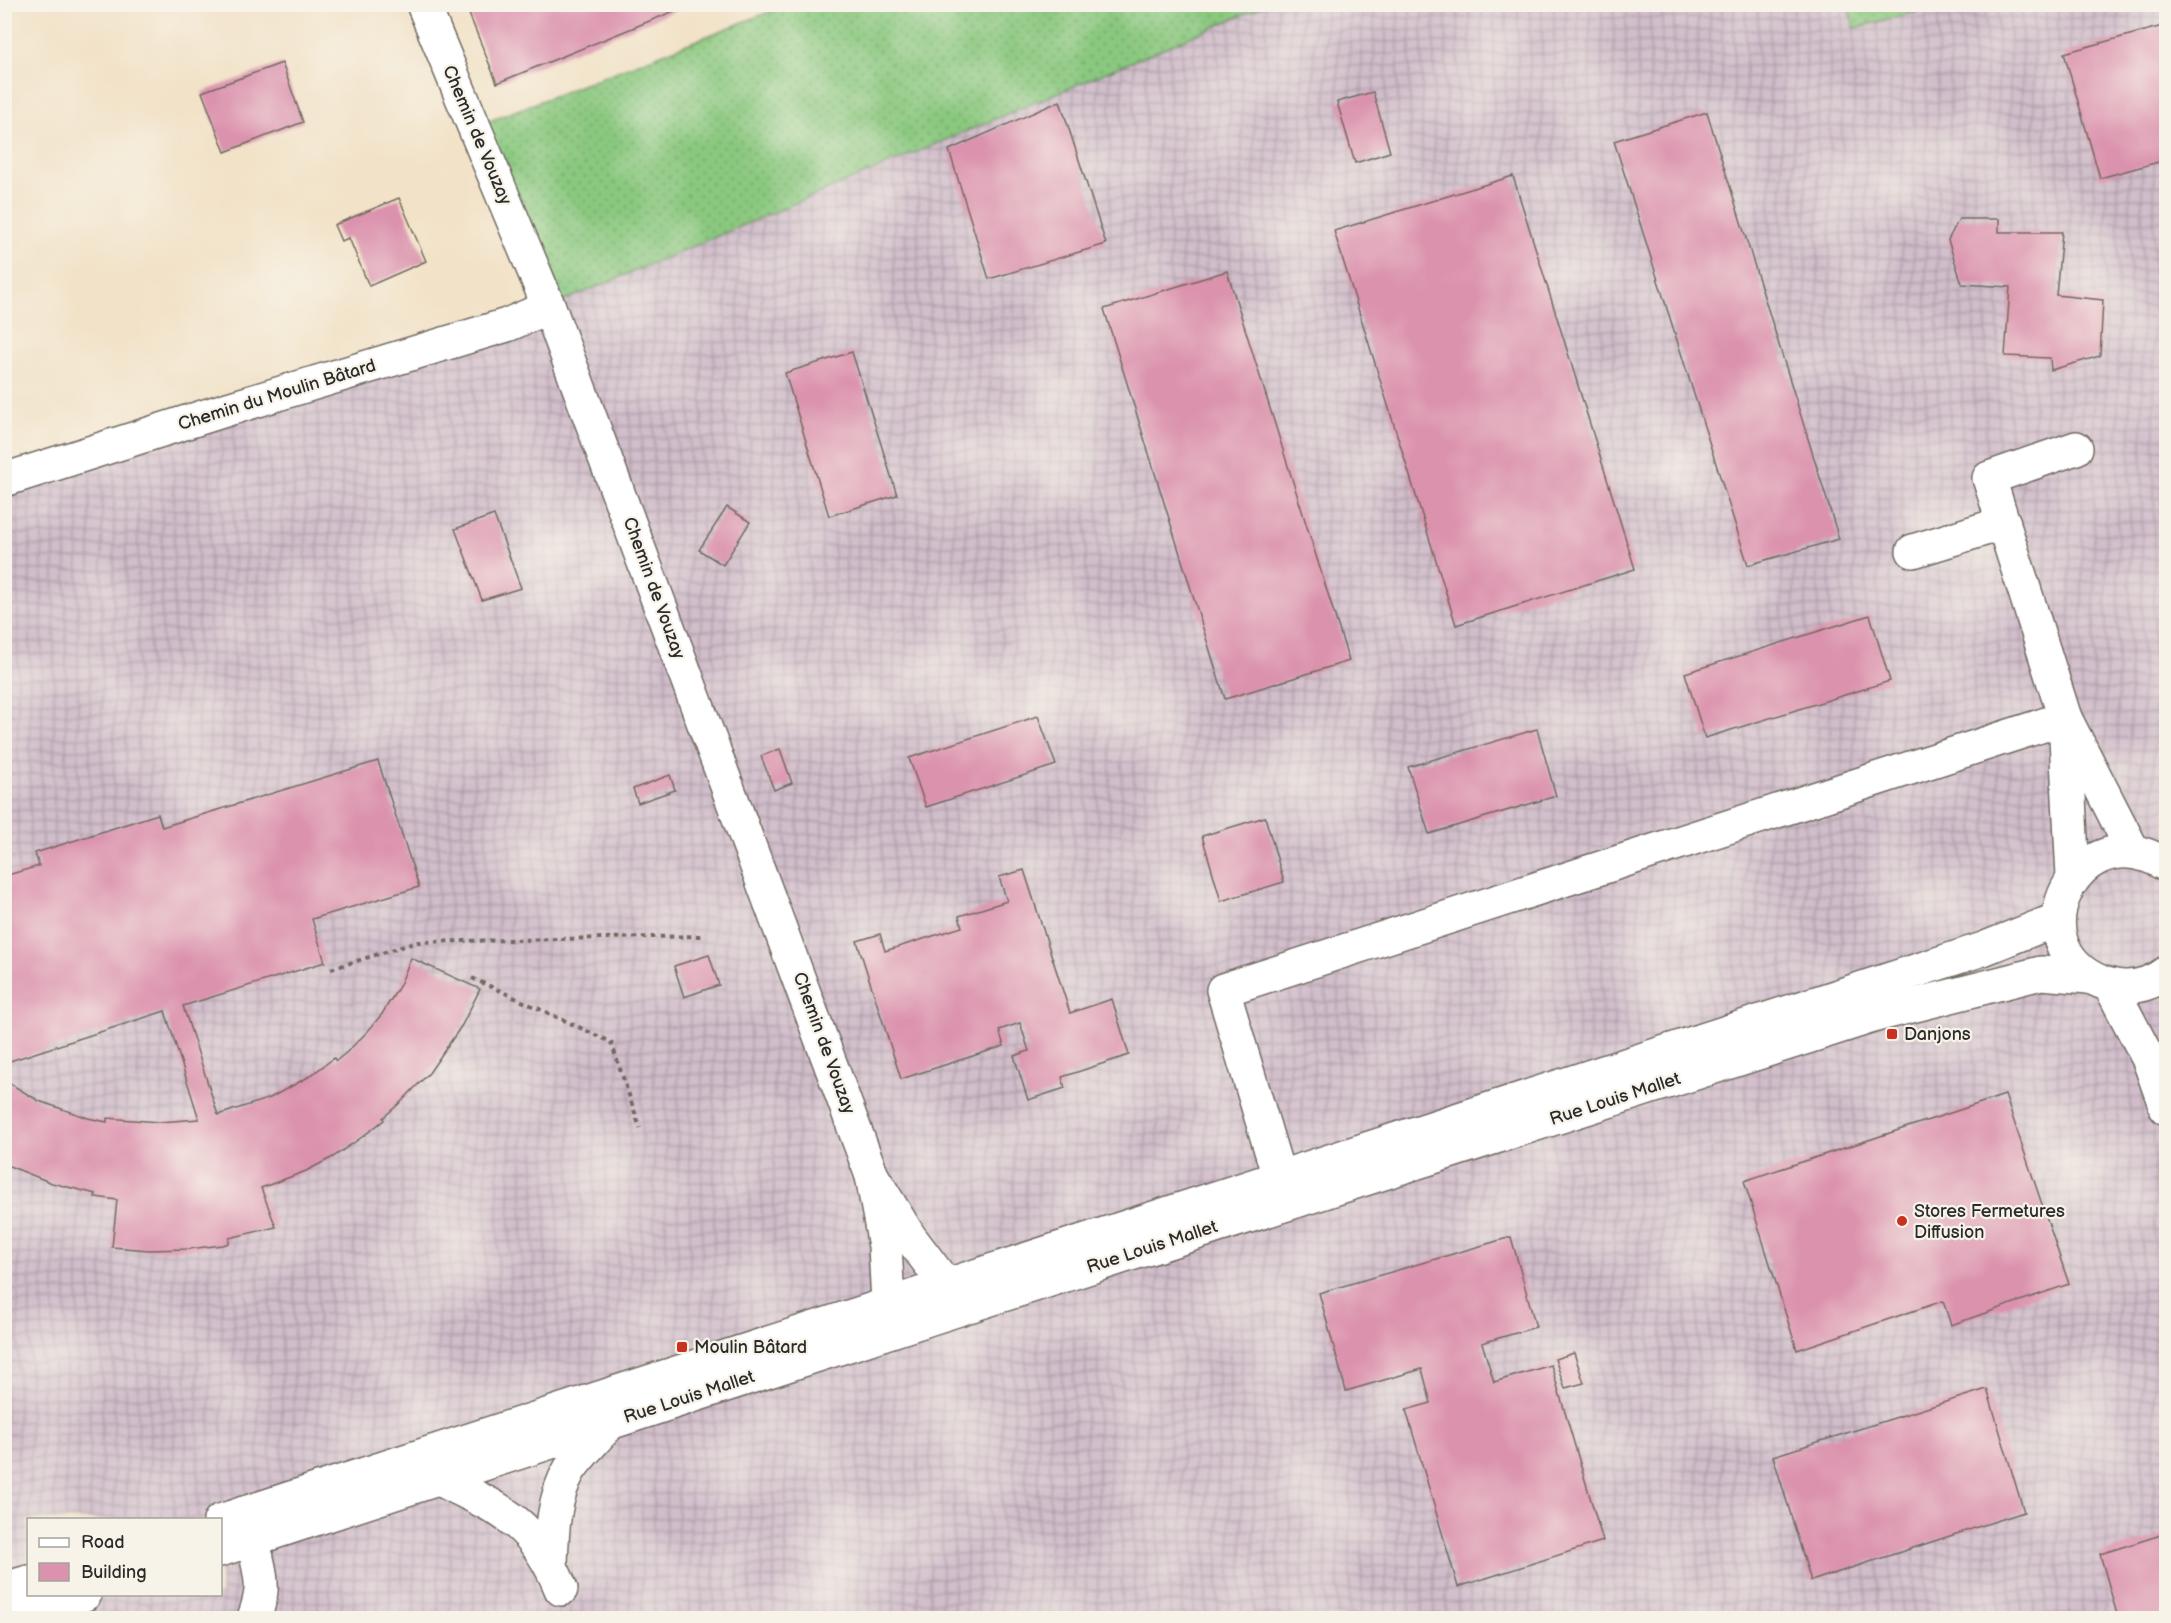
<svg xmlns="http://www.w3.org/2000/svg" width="2171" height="1623" font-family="'Balsamiq Sans',sans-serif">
	<defs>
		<pattern id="industrial-grid" width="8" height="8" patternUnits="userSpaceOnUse" patternTransform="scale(1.5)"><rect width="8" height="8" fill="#d1bdcb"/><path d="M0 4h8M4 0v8" fill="none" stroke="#aa9aa5"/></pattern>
		<pattern id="grass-dots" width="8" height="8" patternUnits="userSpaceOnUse" patternTransform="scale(1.5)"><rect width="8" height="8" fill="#8ac87f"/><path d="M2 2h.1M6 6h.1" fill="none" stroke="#71a368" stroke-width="1.8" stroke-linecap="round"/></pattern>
	</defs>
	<rect width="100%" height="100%" fill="#f7f3e8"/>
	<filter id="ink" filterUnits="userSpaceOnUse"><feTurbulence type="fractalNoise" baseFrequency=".0167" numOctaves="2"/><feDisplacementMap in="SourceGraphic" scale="12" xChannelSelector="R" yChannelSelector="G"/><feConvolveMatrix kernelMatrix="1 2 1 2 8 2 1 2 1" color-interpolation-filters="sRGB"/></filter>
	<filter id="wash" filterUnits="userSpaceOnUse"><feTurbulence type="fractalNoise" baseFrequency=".008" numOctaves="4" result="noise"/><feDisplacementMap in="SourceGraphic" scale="24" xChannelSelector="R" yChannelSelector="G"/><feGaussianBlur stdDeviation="1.35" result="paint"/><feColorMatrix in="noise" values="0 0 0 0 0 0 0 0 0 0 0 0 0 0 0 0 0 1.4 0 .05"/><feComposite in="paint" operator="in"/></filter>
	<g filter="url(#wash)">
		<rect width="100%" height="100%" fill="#f2e2c7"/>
		<path fill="url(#industrial-grid)" fill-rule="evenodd" d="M 1847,4 L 1855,28 L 1941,5 L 2166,5 L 2166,1618 L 5,1618 L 4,480 L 507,325 L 1266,5 ZM 28,1520 L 220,1520 L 220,1594 L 28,1594 Z"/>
		<g fill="url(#grass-dots)" stroke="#5a7a55" stroke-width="1.5">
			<path d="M 787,5 L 1266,5 L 549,307 L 474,127 Z"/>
			<path d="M 1847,5 L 1847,4 L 1941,5 L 1855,28 Z"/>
		</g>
		<g id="blocks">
			<g fill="#db92ad">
				<path d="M 465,4 L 689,4 L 689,5 L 497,83 Z"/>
				<path d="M 2166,25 L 2166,160 L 2100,178 L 2064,53 Z"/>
				<path d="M 282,63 L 303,122 L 225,152 L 202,92 Z"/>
				<path d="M 1373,92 L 1390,152 L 1355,163 L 1337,102 Z"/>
				<path d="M 1060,101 L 1106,244 L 989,279 L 949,150 Z"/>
				<path d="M 1707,112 L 1839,539 L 1748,565 L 1614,141 Z"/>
				<path d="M 1513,176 L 1635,569 L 1456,625 L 1334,231 Z"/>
				<path d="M 399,198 L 426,261 L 369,286 L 349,238 L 341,241 L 334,225 Z"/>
				<path d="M 1959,219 L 1999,219 L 1999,232 L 2062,232 L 2056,295 L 2103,300 L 2100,356 L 2051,370 L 2050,358 L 2005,356 L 2010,287 L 1962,284 L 1948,240 Z"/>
				<path d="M 1227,271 L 1349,661 L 1225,699 L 1104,309 Z"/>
				<path d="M 852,352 L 897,495 L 829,516 L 785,373 Z"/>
				<path d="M 727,507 L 750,522 L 723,565 L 699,550 Z"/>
				<path d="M 494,515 L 521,588 L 482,600 L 455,529 Z"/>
				<path d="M 1870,615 L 1890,681 L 1705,738 L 1685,673 Z"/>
				<path d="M 1038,716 L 1056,765 L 926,807 L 909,758 Z"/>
				<path d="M 1537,729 L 1556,796 L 1429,834 L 1408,767 Z"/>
				<path d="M 780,749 L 792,783 L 774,790 L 761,756 Z"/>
				<path d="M 378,761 L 419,887 L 312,919 L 325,962 L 183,1006 L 218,1115 L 270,1098 L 310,1076 L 334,1058 L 336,1061 L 347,1052 L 368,1031 L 382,1014 L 400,985 L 411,958 L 480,989 L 462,1025 L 429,1073 L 402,1101 L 383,1118 L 384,1120 L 362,1137 L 333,1157 L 306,1171 L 261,1188 L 276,1227 L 229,1238 L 229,1243 L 223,1245 L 188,1249 L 149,1250 L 112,1247 L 117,1200 L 95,1197 L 96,1194 L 52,1183 L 4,1164 L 4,1080 L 39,1101 L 88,1118 L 107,1122 L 107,1118 L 159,1122 L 199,1119 L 165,1011 L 4,1063 L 4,876 L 39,866 L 35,853 L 158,814 L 162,827 Z"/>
				<path d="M 670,775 L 675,790 L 638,803 L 633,789 Z"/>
				<path d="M 1265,817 L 1284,882 L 1221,901 L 1202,836 Z"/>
				<path d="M 1024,870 L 1070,1013 L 1112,999 L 1129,1055 L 1062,1077 L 1065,1088 L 1028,1100 L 1014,1056 L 1029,1051 L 1020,1023 L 999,1030 L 1004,1046 L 901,1079 L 857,941 L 880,934 L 885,951 L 962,927 L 959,916 L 1007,901 L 999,877 Z"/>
				<path d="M 709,955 L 719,985 L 684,997 L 674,966 Z"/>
				<path d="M 2005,1095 L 2069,1284 L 1951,1325 L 1943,1301 L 1797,1350 L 1744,1181 Z"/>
				<path d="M 1511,1237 L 1536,1327 L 1482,1343 L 1494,1382 L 1551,1365 L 1603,1541 L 1458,1587 L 1406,1410 L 1431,1403 L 1422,1369 L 1346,1391 L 1319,1293 Z"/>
				<path d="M 1574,1353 L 1584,1383 L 1565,1388 L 1555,1359 Z"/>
				<path d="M 1987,1389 L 2024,1512 L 1811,1581 L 1773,1456 Z"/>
				<path d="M 2164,1534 L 2166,1543 L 2166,1618 L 2118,1618 L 2100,1554 Z"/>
			</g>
		</g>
	</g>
	<g filter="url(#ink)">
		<use href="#blocks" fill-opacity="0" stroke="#716b62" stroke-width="1.5"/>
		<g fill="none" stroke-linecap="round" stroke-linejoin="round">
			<g stroke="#716b62" stroke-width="36">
				<g id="minor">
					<path d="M 423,4 L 549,307 L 872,1176"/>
					<path d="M 4,480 L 228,409 L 507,325 L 549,307"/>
					<path d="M 1913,551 L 2004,523"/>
					<path d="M 2073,877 L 2065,718 L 2133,851"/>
					<path d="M 2110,985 L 2149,1060 L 2166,1108"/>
					<path d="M 872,1176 L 909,1236 L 946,1285 L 922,1321 L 888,1303 L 885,1246 Z"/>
					<path d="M 1279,1177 L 1223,990 L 2065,718 L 1989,478 L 2076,448"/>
					<path d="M 433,1457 L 439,1479 C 500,1509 534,1521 561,1589"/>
					<path d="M 244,1513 C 250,1533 263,1571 261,1591 C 260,1600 257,1610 254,1618"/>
					<path d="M 551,1565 C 552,1533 553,1497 570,1469 C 581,1453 597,1438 610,1423 L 606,1411"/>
				</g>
			</g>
			<g stroke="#716b62" stroke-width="36">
				<g id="major">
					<path d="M 2166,865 C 2079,809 2011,946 2101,982 C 2124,991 2147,987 2166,973"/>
					<path d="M 220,1521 L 1983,949 L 2058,919"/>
					<path d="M 220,1550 L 922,1321 L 1876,1015 L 2041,973 L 2089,977"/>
					<path d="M 4,1589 L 28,1582"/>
					<path d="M 11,1618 L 85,1594"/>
				</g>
			</g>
			<g stroke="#716b62" stroke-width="4" stroke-dasharray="4.5 4.5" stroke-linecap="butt">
				<path d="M 331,969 L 417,942 L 701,936"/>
				<path d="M 472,978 L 611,1042 L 640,1128"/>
			</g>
			<use href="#minor" stroke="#fff" stroke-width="33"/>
			<use href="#major" stroke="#fff" stroke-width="33"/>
		</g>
	</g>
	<g fill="#c8321e" stroke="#f7f3e8" stroke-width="2">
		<rect x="1886" y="1028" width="12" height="12" rx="3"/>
		<circle cx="1902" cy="1221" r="6"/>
		<rect x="676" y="1341" width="12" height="12" rx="3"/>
	</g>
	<g text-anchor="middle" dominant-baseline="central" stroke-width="4.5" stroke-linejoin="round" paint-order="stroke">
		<g font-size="18" fill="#2b2b2b" stroke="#f7f3e8">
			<text transform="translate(477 135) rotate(67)">Chemin de Vouzay</text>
			<text transform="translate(277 395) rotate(-17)">Chemin du Moulin Bâtard</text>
			<text transform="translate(654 588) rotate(70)">Chemin de Vouzay</text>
			<text transform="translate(824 1043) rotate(70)">Chemin de Vouzay</text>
			<text transform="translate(1615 1099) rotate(-18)">Rue Louis Mallet</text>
			<text transform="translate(1152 1247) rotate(-18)">Rue Louis Mallet</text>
			<text transform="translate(689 1397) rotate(-18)">Rue Louis Mallet</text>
		</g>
		<g font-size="18" fill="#2b2b2b" stroke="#f7f3e8" text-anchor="start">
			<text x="1904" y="1034">Danjons</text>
			<text x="1914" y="1211">Stores Fermetures<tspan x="1914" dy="21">Diffusion</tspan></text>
			<text x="694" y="1347">Moulin Bâtard</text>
		</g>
	</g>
	<rect width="2171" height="1623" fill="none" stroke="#f7f3e8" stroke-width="24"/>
	<rect x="27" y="1518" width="195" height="78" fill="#f7f3e8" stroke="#a5a39c" stroke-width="1.5"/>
	<rect x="39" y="1538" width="30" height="9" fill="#ffffff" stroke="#a5a39c" stroke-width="1.5"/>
	<text x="81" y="1548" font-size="18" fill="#2b2b2b">Road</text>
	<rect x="39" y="1563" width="30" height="18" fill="#db92ad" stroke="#a5a39c" stroke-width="1.5"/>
	<text x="81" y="1578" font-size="18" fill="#2b2b2b">Building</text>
</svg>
